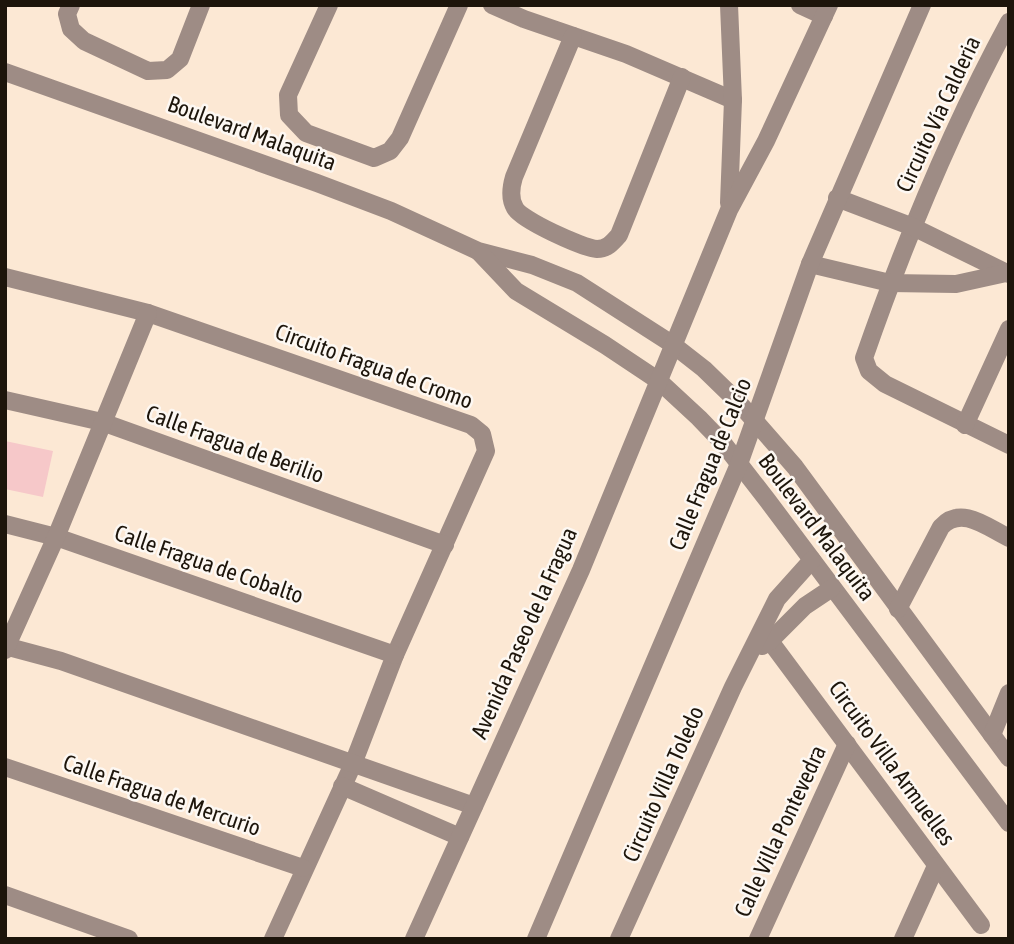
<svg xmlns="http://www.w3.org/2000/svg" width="1014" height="944" font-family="'Asap Condensed',sans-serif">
	<rect width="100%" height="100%" fill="#fce8d4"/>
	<path fill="#f6c8c9" d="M 5,441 L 53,451 L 43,497 L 5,489 Z"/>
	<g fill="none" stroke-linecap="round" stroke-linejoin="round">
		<g stroke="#9e8c85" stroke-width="18">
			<path d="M 71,5 L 67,14 L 71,29 L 84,41 L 148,71 L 167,70 L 180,59 L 201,5"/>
			<path d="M 329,5 L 288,95 L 289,115 L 306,133 L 374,158 L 390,151 L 400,138 L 459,5"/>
			<path d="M 492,5 L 524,19 L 626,54 L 733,100"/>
			<path d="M 729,5 L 733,100 L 729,203"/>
			<path d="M 800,5 L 824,16"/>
			<path d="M 1009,22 C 951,129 904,243 864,358 L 869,371 L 885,384 L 1009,445"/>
			<path d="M 573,36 L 514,177 C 511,187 509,198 515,208 C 521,220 583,248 597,249 C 607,249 612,243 619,235 L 682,77"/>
			<path d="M 5,72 L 317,183 L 391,211 L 478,251 L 532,265 L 577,283 L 672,344 L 704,369 L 739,403 L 795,467 L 1009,758"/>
			<path d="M 837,198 L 913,227 L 1009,274"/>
			<path d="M 479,252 L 516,291 L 605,345 L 659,381 L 699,418 L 723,443 L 768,501 L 1009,823"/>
			<path d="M 810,264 L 890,283 L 956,284 L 1006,273"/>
			<path d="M 5,277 L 148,313 L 471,425 L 482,434 L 486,451 L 395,655 L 353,764 L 273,939"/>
			<path d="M 5,400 L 102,422 L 445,545"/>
			<path d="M 965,425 L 1009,329"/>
			<path d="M 5,524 L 56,537 L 395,655"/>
			<path d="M 898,609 L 941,527 C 961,505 987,527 1009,538"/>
			<path d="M 761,634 L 770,641 L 981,925"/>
			<path d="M 5,646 L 61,661 L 474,806"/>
			<path d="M 762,646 L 770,641 L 805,606 L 832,588"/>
			<path d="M 5,650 L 56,537 L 148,313"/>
			<path d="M 992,735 L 1009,693"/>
			<path d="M 5,767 L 303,868"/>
			<path d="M 342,786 L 460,837"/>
			<path d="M 5,895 L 129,939"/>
			<path d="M 414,939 L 581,570 L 729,210 L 766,141 L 829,5"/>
			<path d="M 536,939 L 739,464 L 810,264 L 922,5"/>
			<path d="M 619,939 L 733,687 L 777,599 L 812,560"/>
			<path d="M 758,939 L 847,744"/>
			<path d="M 903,939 L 936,866"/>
		</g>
	</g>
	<g text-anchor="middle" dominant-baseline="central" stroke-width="5" stroke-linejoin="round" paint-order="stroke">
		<g font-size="23" fill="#1d150b" stroke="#fdf8f3">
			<text transform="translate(938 114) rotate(-65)">Circuito Vía Calderia</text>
			<text transform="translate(252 133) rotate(20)">Boulevard Malaquita</text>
			<text transform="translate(374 366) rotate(20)">Circuito Fragua de Cromo</text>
			<text transform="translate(235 444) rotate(20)">Calle Fragua de Berilio</text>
			<text transform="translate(710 464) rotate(-68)">Calle Fragua de Calcio</text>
			<text transform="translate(817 527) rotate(53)">Boulevard Malaquita</text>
			<text transform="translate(209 564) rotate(19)">Calle Fragua de Cobalto</text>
			<text transform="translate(524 633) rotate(-66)">Avenida Paseo de la Fragua</text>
			<text transform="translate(892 763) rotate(54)">Circuito Villa Armuelles</text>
			<text transform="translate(663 784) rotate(-66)">Circuito Villa Toledo</text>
			<text transform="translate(162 795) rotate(19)">Calle Fragua de Mercurio</text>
			<text transform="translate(780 831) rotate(-65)">Calle Villa Pontevedra</text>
		</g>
	</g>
	<rect width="1014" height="944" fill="none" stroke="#1d150b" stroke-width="14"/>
</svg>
